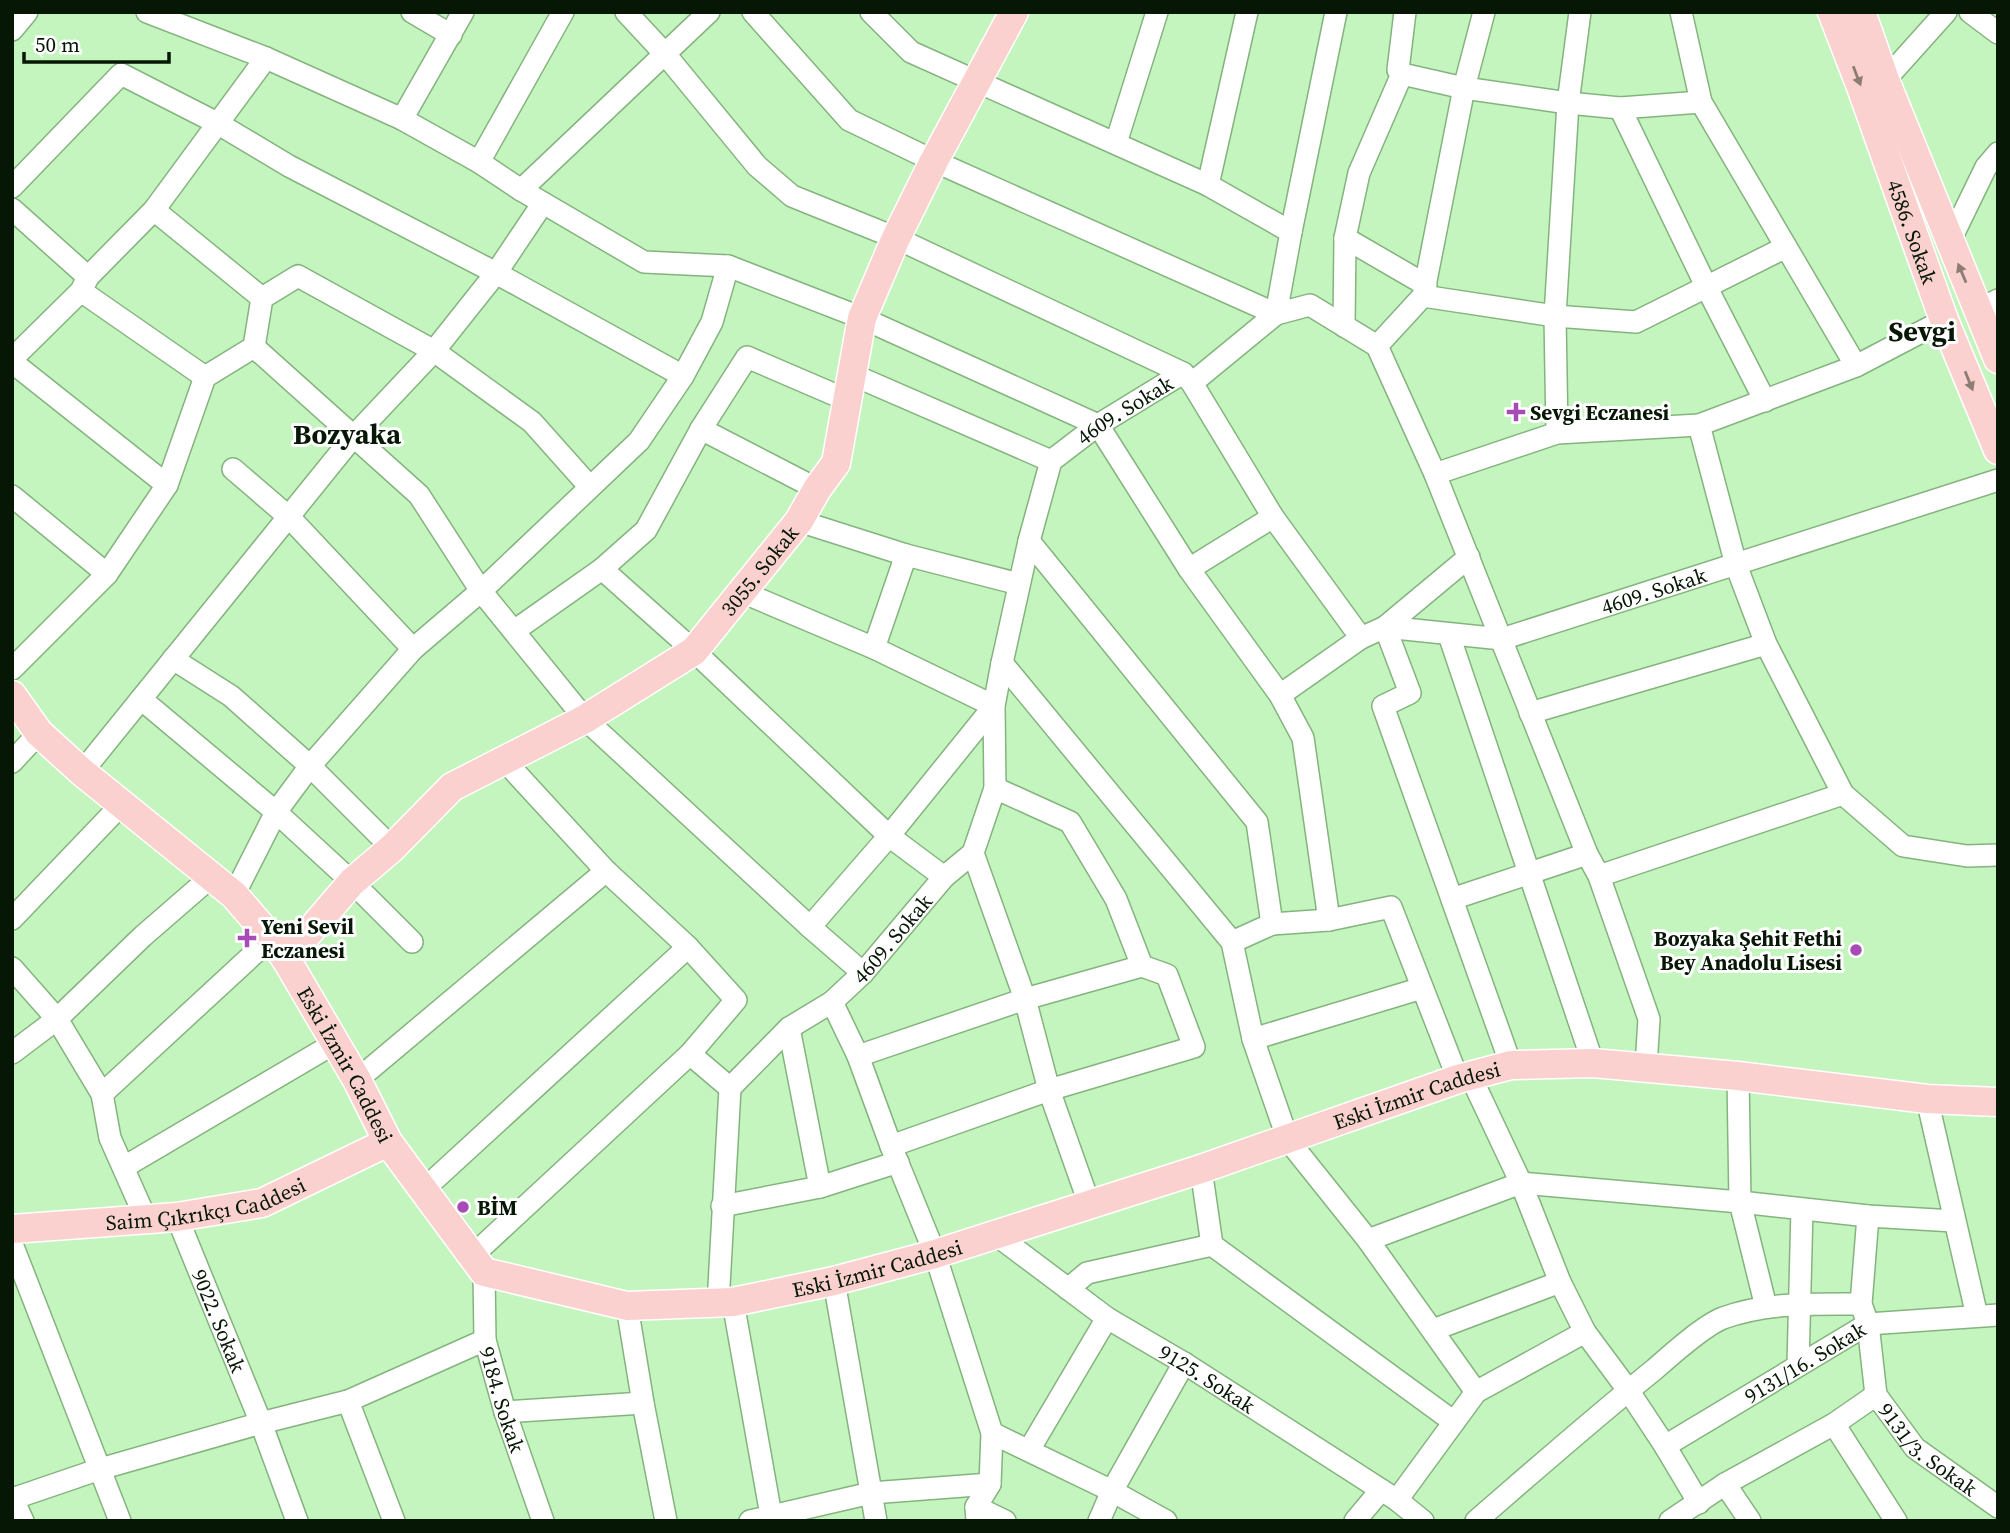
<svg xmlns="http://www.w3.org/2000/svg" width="2010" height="1533" font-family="'Source Serif 4',serif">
	<rect width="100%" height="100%" fill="#c4f5be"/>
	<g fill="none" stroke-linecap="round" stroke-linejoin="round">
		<g stroke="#85b37f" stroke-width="24">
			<g id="minor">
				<path d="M 147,12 L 266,58 L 402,119 L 479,162 L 521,190 L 644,262 L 728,266 L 862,318 L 1098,425 L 1189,569 L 1280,695 L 1303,738 L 1329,920"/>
				<path d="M 412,12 L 451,35"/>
				<path d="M 626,12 L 665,54 L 757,166 L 792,196 L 896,238 L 1183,373"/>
				<path d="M 753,12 L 849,120 L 934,161 L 1276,314 L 1192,383"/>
				<path d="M 871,12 L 911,52 L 1208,185 L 1291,232 L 1276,314 L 1310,305 L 1377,346 L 1435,474 L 1587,854 L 1599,876 L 1649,1019 L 1646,1067"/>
				<path d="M 1681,12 L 1701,102 L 1856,366"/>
				<path d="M 1970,12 L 1998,33"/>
				<path d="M 12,30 L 27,12"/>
				<path d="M 1402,74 L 1464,88 L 1568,103 L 1620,108 L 1701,102"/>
				<path d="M 1885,80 L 1946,12"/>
				<path d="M 1620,108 L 1707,288 L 1765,401"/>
				<path d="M 402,119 L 463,12"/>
				<path d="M 1116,143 L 1157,12"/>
				<path d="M 479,162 L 563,12"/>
				<path d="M 1208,185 L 1247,12"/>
				<path d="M 12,187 L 121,74 L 217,123 L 289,166 L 496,273 L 683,376"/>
				<path d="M 521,190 L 709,12"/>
				<path d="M 12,209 L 88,277"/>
				<path d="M 154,210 L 262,298"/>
				<path d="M 1291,232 L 1336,12"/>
				<path d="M 1345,238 L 1426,285"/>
				<path d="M 1949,243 L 1986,167 L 1998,153"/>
				<path d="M 81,291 L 205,377"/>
				<path d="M 1423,296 L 1555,316 L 1636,322 L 1786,247"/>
				<path d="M 1978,310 L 1998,300"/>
				<path d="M 1344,326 L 1345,238 L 1359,173 L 1402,74 L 1398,70 L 1405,12"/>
				<path d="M 1377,346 L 1423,296 L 1464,88 L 1484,12"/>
				<path d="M 254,347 L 419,495 L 481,591 L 585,719 L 810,927 L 863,973"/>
				<path d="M 12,359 L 81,291 L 88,277 L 154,210 L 266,58"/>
				<path d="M 12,362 L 167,485"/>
				<path d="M 851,374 L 1051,461"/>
				<path d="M 1699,425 L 1736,565 L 1766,644 L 1843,794 L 1903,846 L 1967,856 L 1998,855"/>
				<path d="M 701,429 L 817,489"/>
				<path d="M 1557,433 L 1555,316 L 1568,103 L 1580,12"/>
				<path d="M 233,469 L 290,518 L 413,649"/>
				<path d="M 1435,474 L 1557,433 L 1699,425 L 1856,366 L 1944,320"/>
				<path d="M 12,496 L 107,574"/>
				<path d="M 799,521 L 906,555 L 1019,584"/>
				<path d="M 1029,541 L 1257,822 L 1272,924 L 1232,942"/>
				<path d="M 1469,557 L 1385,627 L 1410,693 L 1383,706 L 1511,1065"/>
				<path d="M 602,569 L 694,651 L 889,836 L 944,877"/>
				<path d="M 1189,569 L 1273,517"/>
				<path d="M 742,592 L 874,648 L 994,706 L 889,836 L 810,927"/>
				<path d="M 514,631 L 602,569 L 646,530 L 701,429 L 747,357 L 847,400"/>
				<path d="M 1449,635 L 1593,1063"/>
				<path d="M 874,648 L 906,555"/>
				<path d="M 173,659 L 231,696 L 310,766 L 392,848"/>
				<path d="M 1002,663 L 1232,942 L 1253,1039 L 1288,1140 L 1368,1240 L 1476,1392"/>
				<path d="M 12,669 L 107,574 L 167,485 L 205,377 L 254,347 L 262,298 L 298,276 L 434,351 L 532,422 L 589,486"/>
				<path d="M 1280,695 L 1361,638"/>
				<path d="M 141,699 L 276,812 L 352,882 L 412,942"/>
				<path d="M 1530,713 L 1766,644"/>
				<path d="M 503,759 L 606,871 L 688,947"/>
				<path d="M 12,762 L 39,733"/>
				<path d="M 82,772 L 353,437 L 434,351 L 496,273 L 543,203"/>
				<path d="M 973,853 L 1025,999 L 1049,1090 L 1089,1203"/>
				<path d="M 1599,876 L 1843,794"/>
				<path d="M 234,895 L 276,812 L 310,766 L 413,649 L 481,591 L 639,441 L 683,376 L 712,322 L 728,266"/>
				<path d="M 1452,899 L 1587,854"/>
				<path d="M 12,919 L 122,804"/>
				<path d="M 1272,924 L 1329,920 L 1391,907 L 1458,1079"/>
				<path d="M 12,968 L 57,1019 L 102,1094 L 110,1138 L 146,1219"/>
				<path d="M 789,1028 L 820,1187"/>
				<path d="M 1253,1039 L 1422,988"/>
				<path d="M 12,1053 L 57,1019 L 143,936 L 211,877"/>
				<path d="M 690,1054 L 730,1088 L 718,1304"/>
				<path d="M 858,1056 L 1025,999 L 1142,966"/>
				<path d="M 1470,1075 L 1521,1183 L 1560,1282 L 1585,1332 L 1628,1390 L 1665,1446 L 1699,1503"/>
				<path d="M 1738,1076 L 1740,1202 L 1766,1307"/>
				<path d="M 357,1080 L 606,871"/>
				<path d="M 730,1088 L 789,1028 L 832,1002"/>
				<path d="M 102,1094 L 271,938"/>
				<path d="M 1927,1099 L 1977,1316"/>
				<path d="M 891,1146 L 1049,1090 L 1194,1047 L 1167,975 L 1142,966 L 1116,899 L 1070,822 L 995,788"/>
				<path d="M 124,1167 L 335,1043"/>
				<path d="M 1201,1169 L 1212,1245 L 1454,1422"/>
				<path d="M 422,1191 L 688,947 L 736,1000 L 690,1054 L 472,1256"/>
				<path d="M 722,1206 L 820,1187 L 898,1162"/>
				<path id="s1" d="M 1868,1216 L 1861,1304 L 1868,1324 L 1876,1395 L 1915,1448 L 1998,1507"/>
				<path id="s2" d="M 177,1217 L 261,1423 L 297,1521"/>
				<path id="s3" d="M 995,1234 L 1107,1318 L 1184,1363 L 1397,1500 L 1423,1521"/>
				<path d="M 1368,1240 L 1521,1183 L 1740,1202 L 1868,1216 L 1954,1221"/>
				<path d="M 12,1244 L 120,1521"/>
				<path id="s4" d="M 484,1272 L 485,1340 L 505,1412 L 543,1521"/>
				<path d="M 834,1281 L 876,1521"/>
				<path d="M 1068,1289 L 1087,1273 L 1212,1245"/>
				<path d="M 733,1302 L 772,1521"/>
				<path d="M 627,1306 L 643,1403 L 666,1521"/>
				<path d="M 1433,1330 L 1560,1282"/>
				<path d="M 1798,1365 L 1802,1209"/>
				<path d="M 348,1401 L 394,1521"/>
				<path d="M 505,1412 L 643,1403"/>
				<path d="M 1834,1424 L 1896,1521"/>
				<path d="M 992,1433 L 1112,1491 L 1166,1521"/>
				<path id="s5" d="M 1665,1446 L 1868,1324 L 1998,1315"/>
				<path d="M 1029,1450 L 1107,1318"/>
				<path d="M 1725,1484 L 1750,1521"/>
				<path d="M 12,1497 L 23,1521"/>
				<path d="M 12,1499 L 100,1469 L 261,1423 L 348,1401 L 485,1340"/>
				<path d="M 1397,1500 L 1476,1392 L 1585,1332"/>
				<path d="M 976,1507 L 1005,1521"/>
				<path d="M 750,1521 L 871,1493 L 990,1484"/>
				<path id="s6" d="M 977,1521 L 976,1507 L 990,1484 L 992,1433 L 935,1254 L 891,1146 L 858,1056 L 832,1002 L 863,973 L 944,877 L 973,853 L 995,788 L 994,706 L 1002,663 L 1029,541 L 1051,461 L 1098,425 L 1183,373 L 1192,383 L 1273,517 L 1361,638 L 1385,627 L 1502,639 L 1998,480"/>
				<path d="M 1099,1521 L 1112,1491 L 1184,1363"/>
				<path d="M 1355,1521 L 1381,1490"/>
				<path d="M 1476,1521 C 1535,1470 1594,1418 1655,1369 C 1672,1354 1703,1326 1723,1318 C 1768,1302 1814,1304 1861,1304"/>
				<path d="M 1670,1521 L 1725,1484 L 1834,1424 L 1876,1395"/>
			</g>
		</g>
		<g stroke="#fff" stroke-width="31">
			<g id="major">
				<path id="s7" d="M 1832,12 L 1861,87 L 1944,320 L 1998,450"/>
				<path d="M 1861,12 L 1885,80 L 1998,359"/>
				<path id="s8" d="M 12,695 L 39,733 L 82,772 L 234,895 L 271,938 L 286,959 L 357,1080 L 388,1142 L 484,1272 L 627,1306 L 733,1302 L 834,1281 L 935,1254 L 1201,1169 L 1458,1079 L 1511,1065 L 1593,1063 L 1738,1076 L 1927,1099 L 1998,1102"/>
				<path id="s9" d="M 286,959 L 352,882 L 392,848 L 452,787 L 585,719 L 694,651 L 799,521 L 817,489 L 836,463 L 862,318 L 896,238 L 934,161 L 1014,12"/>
				<path id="s10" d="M 12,1229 L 177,1217 L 262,1203 L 388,1142"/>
			</g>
		</g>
		<use href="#minor" stroke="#fff" stroke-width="21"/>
		<use href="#major" stroke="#fad1cf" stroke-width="28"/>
	</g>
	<defs><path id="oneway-solid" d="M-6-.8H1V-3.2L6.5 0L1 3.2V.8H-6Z" transform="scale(1.75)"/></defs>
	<g fill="#8c7d74">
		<use href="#oneway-solid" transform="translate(1857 76) rotate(69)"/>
		<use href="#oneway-solid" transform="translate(1962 273) rotate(-113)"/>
		<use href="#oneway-solid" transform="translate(1969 381) rotate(68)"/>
	</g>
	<g fill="#a74cb7" stroke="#fff" stroke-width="2.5">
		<path d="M1512.5 401.5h7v7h7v7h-7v7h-7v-7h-7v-7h7z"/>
		<path d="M243.5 927.5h7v7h7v7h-7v7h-7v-7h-7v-7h7z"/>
		<circle cx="1856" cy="950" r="7"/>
		<circle cx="463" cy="1207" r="7"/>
	</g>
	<g text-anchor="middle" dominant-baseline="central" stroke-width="6" stroke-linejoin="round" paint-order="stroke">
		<g font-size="21" fill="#061705" stroke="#fff">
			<text stroke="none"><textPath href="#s7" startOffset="234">4586. Sokak</textPath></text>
			<text stroke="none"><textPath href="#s6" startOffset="1250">4609. Sokak</textPath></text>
			<text stroke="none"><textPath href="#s9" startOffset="621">3055. Sokak</textPath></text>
			<text stroke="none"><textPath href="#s6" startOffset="1942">4609. Sokak</textPath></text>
			<text stroke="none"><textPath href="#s6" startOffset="640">4609. Sokak</textPath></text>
			<text stroke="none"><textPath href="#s8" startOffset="504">Eski İzmir Caddesi</textPath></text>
			<text stroke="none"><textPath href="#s8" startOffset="1722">Eski İzmir Caddesi</textPath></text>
			<text stroke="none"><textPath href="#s10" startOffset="196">Saim Çıkrıkçı Caddesi</textPath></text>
			<text stroke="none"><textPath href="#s8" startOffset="1155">Eski İzmir Caddesi</textPath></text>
			<text stroke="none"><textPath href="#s2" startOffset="112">9022. Sokak</textPath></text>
			<text stroke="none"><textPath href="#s5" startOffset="163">9131/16. Sokak</textPath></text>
			<text stroke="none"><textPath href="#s3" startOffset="257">9125. Sokak</textPath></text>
			<text stroke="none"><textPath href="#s4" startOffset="130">9184. Sokak</textPath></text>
			<text stroke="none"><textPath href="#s1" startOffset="257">9131/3. Sokak</textPath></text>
		</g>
		<g font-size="21" font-weight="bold" fill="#061705" stroke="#fff" text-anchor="start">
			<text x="1530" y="412">Sevgi Eczanesi</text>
			<text x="261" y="926">Yeni Sevil<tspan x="261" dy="24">Eczanesi</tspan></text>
			<text x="1842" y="938" text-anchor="end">Bozyaka Şehit Fethi<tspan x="1842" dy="24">Bey Anadolu Lisesi</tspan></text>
			<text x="477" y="1207">BİM</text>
		</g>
		<g font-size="28" font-weight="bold" fill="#061705" stroke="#fff">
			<text x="1922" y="331">Sevgi</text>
			<text x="347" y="434">Bozyaka</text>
		</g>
	</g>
	<rect width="2010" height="1533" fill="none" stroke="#061705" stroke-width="28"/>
	<path d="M24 52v10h145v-10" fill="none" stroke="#061705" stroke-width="3.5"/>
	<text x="35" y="52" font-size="21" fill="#061705" stroke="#ffffff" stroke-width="5" paint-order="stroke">50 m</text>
</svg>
